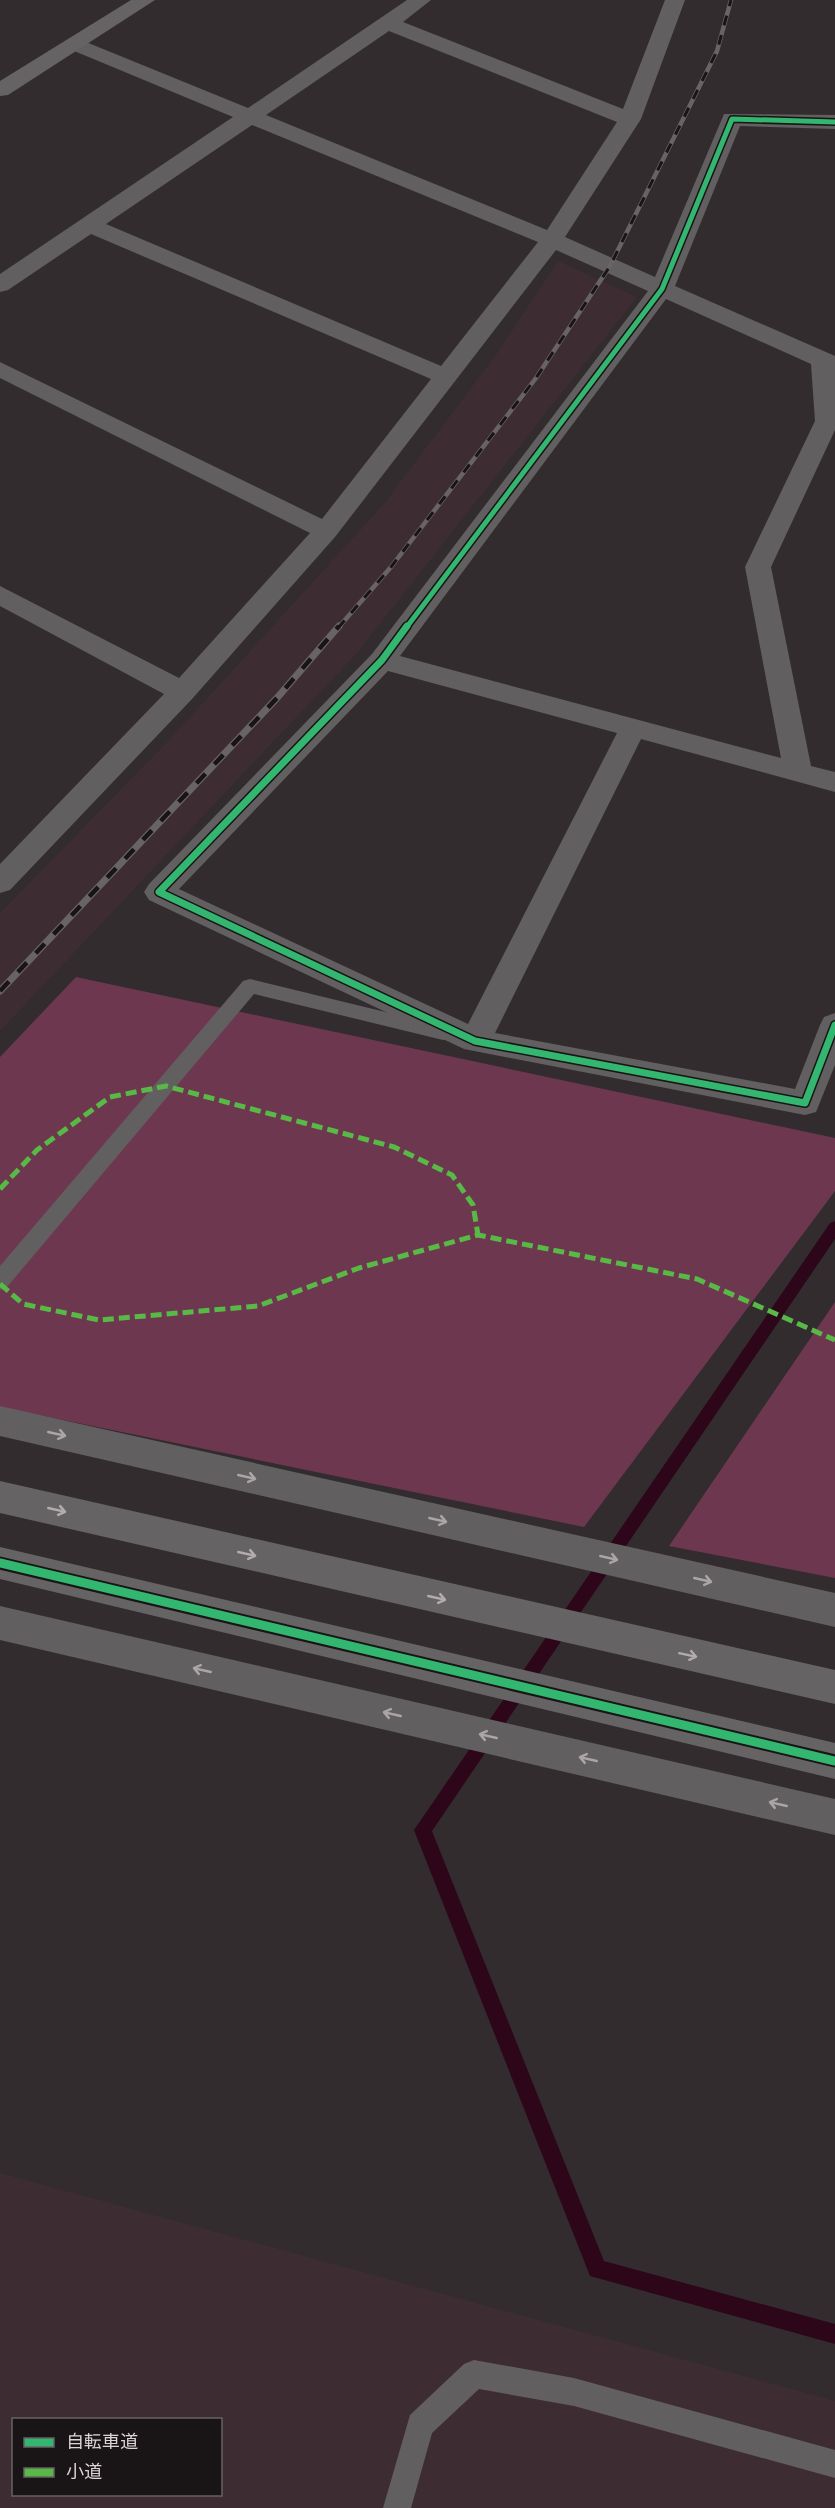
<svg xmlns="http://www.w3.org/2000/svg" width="835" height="2508" font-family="Spectral,'Noto Sans JP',serif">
	<rect width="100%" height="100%" fill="#322c2f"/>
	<g fill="#3d2d33" fill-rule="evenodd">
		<path d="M 558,261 L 637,297 L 357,653 L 0,1031 L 0,913 L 170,739 L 383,505 L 498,352 Z"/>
		<path d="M 0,2173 L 835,2401 L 835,2508 L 0,2508 ZM 14,2420 L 220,2420 L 220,2494 L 14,2494 Z"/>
	</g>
	<g fill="#6d384f">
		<path d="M 76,977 L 835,1138 L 835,1191 L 584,1527 L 0,1407 L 0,1057 Z"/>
		<path d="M 835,1302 L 835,1578 L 669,1546 Z"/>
	</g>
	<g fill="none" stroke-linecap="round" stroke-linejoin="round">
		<path fill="#2d0719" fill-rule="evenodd" d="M 835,1221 L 835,1239 L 432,1831 L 604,2261 L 835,2324 L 835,2344 L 590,2276 L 414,1830 L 830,1223 Z"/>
		<g fill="#625f60" fill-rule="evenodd">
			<path d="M 250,979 L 443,1026 L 450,1028 L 453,1033 L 450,1038 L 443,1040 L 254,994 L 7,1287 L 0,1290 L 0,1266 L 243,981 Z"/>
			<path d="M 474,2360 L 574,2378 L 835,2450 L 835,2478 L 574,2406 L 479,2389 L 432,2433 L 411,2508 L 383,2508 L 410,2415 L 464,2364 Z"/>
		</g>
		<g fill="#625f60" fill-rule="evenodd">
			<path d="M 407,0 L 431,0 L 403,22 L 623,109 L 665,0 L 685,0 L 641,119 L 565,237 L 655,277 L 724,114 L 835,115 L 835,129 L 740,126 L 675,286 L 835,356 L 835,430 L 771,567 L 811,766 L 835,772 L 835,792 L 641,739 L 495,1033 L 795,1089 L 820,1025 L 824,1017 L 835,1013 L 835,1065 L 816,1112 L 805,1115 L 464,1049 L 149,900 L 144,892 L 149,884 L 372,654 L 648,291 L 556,250 L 335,537 L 192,699 L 10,890 L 0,893 L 0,864 L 164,694 L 0,606 L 0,586 L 179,678 L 310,533 L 0,378 L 0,362 L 322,519 L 431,379 L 91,234 L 8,290 L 0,292 L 0,274 L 233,117 L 67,48 L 64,44 L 67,40 L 81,40 L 248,108 ZM 389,31 L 617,122 L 547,230 L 266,115 ZM 252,125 L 538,242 L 441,366 L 106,224 ZM 666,299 L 811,364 L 815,421 L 745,567 L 781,758 L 400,656 ZM 388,671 L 617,733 L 468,1024 L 179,889 Z"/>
			<path d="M 0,1406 L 835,1593 L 835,1627 L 0,1436 Z"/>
			<path d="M 0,1606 L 835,1799 L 835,1835 L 0,1640 Z"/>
		</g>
		<g fill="#666365" fill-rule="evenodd">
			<path d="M 131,0 L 155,0 L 8,95 L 0,96 L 0,81 Z"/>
			<path d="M 0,1481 L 835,1670 L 835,1704 L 0,1513 Z"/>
			<path d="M 0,1547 L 835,1743 L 835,1779 L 0,1579 Z"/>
		</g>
		<g stroke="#686466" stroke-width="4.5">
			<path id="rail-far1" d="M 338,628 L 391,567 L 536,378 L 610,266 L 717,51 L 731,0"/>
		</g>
		<g stroke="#686466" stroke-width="7">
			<path id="rail" d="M 0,991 L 277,698 L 339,626"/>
		</g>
		<use href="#rail-far1" stroke="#191416" stroke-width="3" stroke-dasharray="10" stroke-linecap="butt"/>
		<use href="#rail" stroke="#191416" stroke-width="4.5" stroke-dasharray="13" stroke-linecap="butt"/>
		<g stroke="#58b947" stroke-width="5" stroke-dasharray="11 5" stroke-linecap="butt">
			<path d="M 0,1189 L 37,1150 L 110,1097 L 166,1086 L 394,1147 L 452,1175 L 473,1205 L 478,1235"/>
			<path d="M 0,1284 L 23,1304 L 99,1320 L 258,1306 L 359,1268 L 478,1235 L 697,1279 L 835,1340"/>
		</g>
		<g stroke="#191416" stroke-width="8">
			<path id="cycleway-far2" d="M 406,628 L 662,289 L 732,119 L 835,122"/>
		</g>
		<g stroke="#191416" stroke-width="10">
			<path id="cycleway-far1" d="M 407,626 L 382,660 L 159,892 L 475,1041 L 805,1103 L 835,1025"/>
		</g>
		<g stroke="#191416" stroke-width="13">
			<path id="cycleway" d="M 0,1563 L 835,1761"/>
		</g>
		<use href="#cycleway-far2" stroke="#33b770" stroke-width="5"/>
		<use href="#cycleway-far1" stroke="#33b770" stroke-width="7"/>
		<use href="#cycleway" stroke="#33b770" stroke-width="9"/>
	</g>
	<defs><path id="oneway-shaft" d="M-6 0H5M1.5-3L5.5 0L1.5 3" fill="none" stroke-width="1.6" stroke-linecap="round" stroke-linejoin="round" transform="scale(1.5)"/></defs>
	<g stroke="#aba5a7">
		<use href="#oneway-shaft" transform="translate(57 1434) rotate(13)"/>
		<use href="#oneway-shaft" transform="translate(247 1477) rotate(13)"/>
		<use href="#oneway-shaft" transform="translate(438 1520) rotate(13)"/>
		<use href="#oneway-shaft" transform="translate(609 1558) rotate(13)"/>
		<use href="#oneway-shaft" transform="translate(703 1580) rotate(13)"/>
		<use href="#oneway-shaft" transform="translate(202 1670) rotate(-167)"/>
		<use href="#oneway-shaft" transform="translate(392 1714) rotate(-167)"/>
		<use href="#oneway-shaft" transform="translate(488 1736) rotate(-167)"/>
		<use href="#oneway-shaft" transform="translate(588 1759) rotate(-167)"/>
		<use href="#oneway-shaft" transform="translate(778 1804) rotate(-167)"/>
	</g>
	<g stroke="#b3acae">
		<use href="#oneway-shaft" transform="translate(57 1510) rotate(13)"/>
		<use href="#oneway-shaft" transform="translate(247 1554) rotate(13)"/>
		<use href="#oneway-shaft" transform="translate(437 1598) rotate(13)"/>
		<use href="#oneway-shaft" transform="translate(688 1655) rotate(12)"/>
	</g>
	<rect x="12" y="2418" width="210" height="78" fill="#191416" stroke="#676163" stroke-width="1.5"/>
	<rect x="24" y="2438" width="30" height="9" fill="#33b770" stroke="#676163" stroke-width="1.5"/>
	<text x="66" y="2448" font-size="18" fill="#dcd4d6">自転車道</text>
	<rect x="24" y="2468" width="30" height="9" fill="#58b947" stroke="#676163" stroke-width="1.5"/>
	<text x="66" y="2478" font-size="18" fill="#dcd4d6">小道</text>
</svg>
